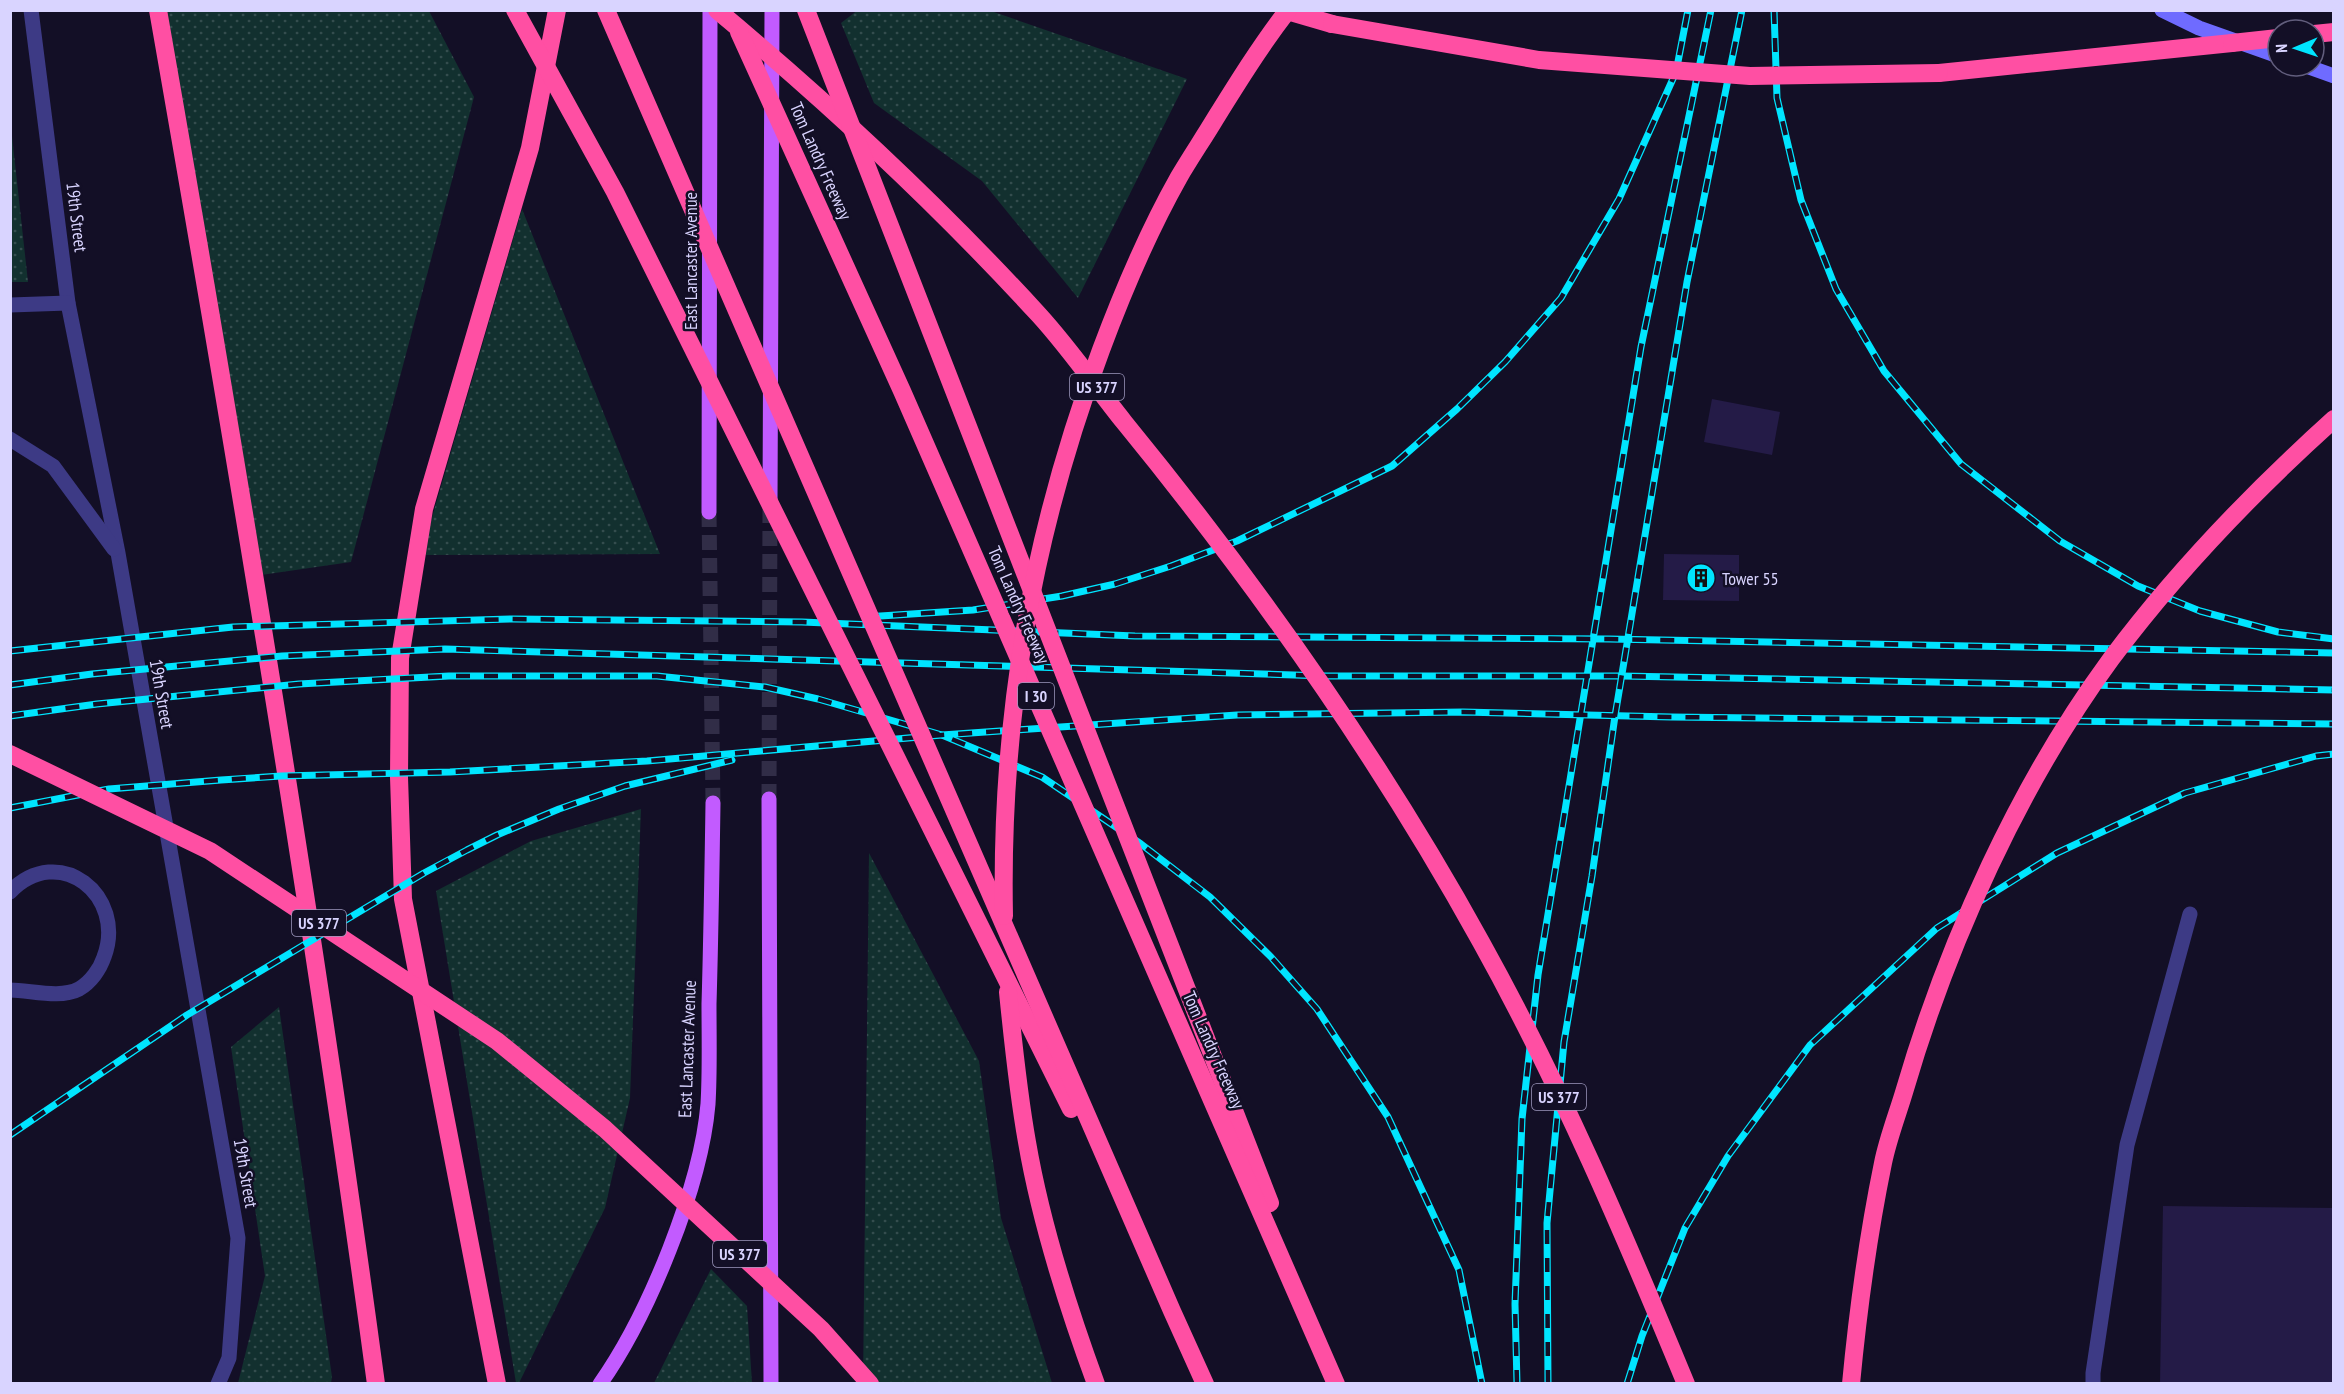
<svg xmlns="http://www.w3.org/2000/svg" width="2344" height="1394" font-family="'PT Sans Narrow',sans-serif">
	<defs>
		<pattern id="grass-dots" width="8" height="8" patternUnits="userSpaceOnUse" patternTransform="scale(1.5)"><rect width="8" height="8" fill="#12302f"/><path d="M2 2h.1M6 6h.1" fill="none" stroke="#344d4e" stroke-width="1.8" stroke-linecap="round"/></pattern>
	</defs>
	<rect width="100%" height="100%" fill="#130f26"/>
	<g fill="url(#grass-dots)">
		<path d="M 858,10 L 991,11 L 1187,79 L 1078,298 L 982,181 L 874,103 L 841,23 Z"/>
		<path d="M 163,11 L 429,11 L 474,97 L 351,562 L 261,575 Z"/>
		<path d="M 10,127 L 11,127 L 28,282 L 11,282 Z"/>
		<path d="M 522,209 L 660,554 L 421,555 Z"/>
		<path d="M 641,809 L 630,1098 L 605,1208 L 519,1383 L 516,1383 L 436,891 L 531,841 Z"/>
		<path d="M 869,853 L 979,1061 L 1001,1218 L 1052,1383 L 863,1384 Z"/>
		<path d="M 279,1007 L 332,1377 L 331,1383 L 238,1383 L 265,1276 L 231,1047 Z"/>
		<path d="M 711,1269 L 747,1306 L 752,1383 L 654,1383 Z"/>
	</g>
	<g fill="#241b47">
		<path d="M 1712,399 L 1780,412 L 1772,455 L 1704,442 Z"/>
		<path d="M 1664,554 L 1739,555 L 1739,601 L 1663,600 Z"/>
		<path d="M 2163,1206 L 2334,1208 L 2334,1384 L 2160,1384 Z"/>
	</g>
	<g fill="none" stroke-linecap="round" stroke-linejoin="round">
		<g stroke="#312d47" stroke-width="15" stroke-dasharray="15 8" stroke-linecap="butt">
			<path d="M 709,512 L 713,803"/>
			<path d="M 769,799 L 770,505"/>
		</g>
		<g stroke="#3d3a85" stroke-width="15">
			<path d="M 10,892 C 59,841 127,896 104,957 C 100,969 91,982 79,989 C 60,999 30,990 10,990"/>
			<path d="M 2093,1384 L 2093,1373 L 2127,1145 L 2190,914"/>
		</g>
		<g stroke="#3d3a85" stroke-width="15">
			<path d="M 31,10 L 68,303 L 118,553 L 238,1238 L 229,1358 L 218,1384"/>
			<path d="M 10,305 L 68,303"/>
			<path d="M 10,439 L 53,466 L 114,549"/>
		</g>
		<g stroke="#6f6bff" stroke-width="15">
			<path d="M 2162,10 L 2199,28 L 2278,56"/>
			<path d="M 2306,66 L 2334,76"/>
		</g>
		<g stroke="#c25bff" stroke-width="15">
			<path d="M 770,504 L 772,10"/>
			<path d="M 709,512 L 710,10"/>
			<path d="M 769,799 L 771,1384"/>
			<path d="M 600,1384 C 648,1316 701,1187 708,1104 C 710,1071 709,1037 709,1004 C 711,937 712,870 713,803"/>
		</g>
		<g stroke="#ff4fa3" stroke-width="18">
			<path d="M 158,10 C 238,467 314,924 376,1384"/>
			<path d="M 1284,10 L 1332,24"/>
			<path d="M 2314,34 L 2334,32"/>
			<path d="M 1939,73 L 2232,43"/>
			<path d="M 497,1384 L 403,899 L 399,777 L 400,658 L 424,509 L 530,148 L 557,10"/>
		</g>
		<g stroke="#00e5ff" stroke-width="7">
			<g id="rail">
				<path d="M 1774,10 L 1777,98 L 1801,200 L 1836,289 L 1884,371 L 1961,464 L 2060,541 L 2138,586 L 2200,611 L 2278,632 L 2334,639"/>
				<path d="M 865,617 L 973,610 L 1062,596 L 1115,584 L 1171,566 L 1237,541 L 1392,466 L 1457,409 L 1505,362 L 1561,298 L 1619,199 L 1676,72 L 1688,10"/>
				<path d="M 10,651 L 233,627 L 512,619 L 802,622 L 1135,636 L 1609,639 L 2334,653"/>
				<path d="M 10,685 L 92,674 L 282,656 L 445,649 L 1326,676 L 1622,676 L 2334,690"/>
				<path d="M 10,716 L 97,704 L 299,684 L 449,676 L 657,676 L 765,687 L 818,699 L 942,735 L 1042,777 L 1141,844 L 1210,897 L 1271,957 L 1317,1009 L 1388,1117 L 1459,1270 L 1482,1384"/>
				<path d="M 10,808 L 109,789 L 221,780 L 281,776 L 450,772 L 647,761 L 942,735 L 1237,715 L 1463,712 L 1671,717 L 2334,724"/>
				<path d="M 10,1135 L 187,1015 L 424,873 L 467,850 L 497,835 L 559,809 L 625,786 L 732,760"/>
				<path d="M 1517,1384 L 1515,1304 L 1522,1119 L 1538,975 L 1641,347 L 1711,10"/>
				<path d="M 1548,1384 L 1547,1223 L 1564,1042 L 1592,876 L 1615,716 L 1687,282 L 1742,10"/>
				<path d="M 1627,1384 L 1642,1336 L 1685,1228 L 1728,1156 L 1810,1045 L 1937,928 L 2057,853 L 2185,793 L 2316,756 L 2334,754"/>
			</g>
		</g>
		<use href="#rail" stroke="#130f26" stroke-width="4.5" stroke-dasharray="14" stroke-linecap="butt"/>
		<g stroke="#ff4fa3" stroke-width="18">
			<path d="M 515,10 L 615,192 L 1071,1109"/>
			<path d="M 606,10 L 1172,1311 L 1205,1384"/>
			<path d="M 717,10 C 831,105 939,206 1039,315 C 1070,349 1096,387 1124,422 C 1258,586 1379,757 1481,942 C 1560,1084 1624,1234 1686,1384"/>
			<path d="M 806,10 L 1270,1203"/>
			<path d="M 1332,24 L 1539,60 L 1750,76 L 1939,73"/>
			<path d="M 739,32 L 902,391 L 1336,1384"/>
			<path d="M 2232,43 L 2278,38"/>
			<path d="M 10,754 L 210,851 L 497,1041 L 605,1129 L 821,1329 L 870,1384"/>
			<path d="M 1004,916 C 1000,719 1032,535 1101,350 C 1123,291 1148,232 1179,177 C 1190,158 1203,139 1215,119 C 1238,82 1261,45 1288,10"/>
			<path d="M 1008,992 C 1013,1042 1018,1092 1027,1142 C 1041,1224 1067,1305 1096,1384"/>
			<path d="M 1851,1384 C 1858,1310 1868,1236 1883,1163 C 1888,1138 1898,1113 1905,1089 C 1948,942 2020,783 2111,659 C 2176,572 2253,492 2334,419"/>
		</g>
	</g>
	<defs>
		<g id="building-disc" transform="scale(1.5)"><circle r="9.5" fill="#00e5ff" stroke="#130f26"/><path d="M-4-6H4V6H1V3H-1V6H-4ZM-2.5-4.3h1.7v1.8h-1.7ZM.8-4.3h1.7v1.8H.8ZM-2.5-1h1.7V.8h-1.7ZM.8-1h1.7V.8H.8Z" fill="#111"/></g>
	</defs>
	<g fill-rule="evenodd">
		<use href="#building-disc" x="1701" y="578"/>
	</g>
	<g text-anchor="middle" dominant-baseline="central" stroke-width="5" stroke-linejoin="round" paint-order="stroke">
		<g fill="#130f26" stroke="#9e99be" stroke-width="1.5">
			<rect x="1070" y="374" width="54" height="26" rx="4.5"/>
			<rect x="1018" y="683" width="36" height="26" rx="4.5"/>
			<rect x="292" y="910" width="54" height="26" rx="4.5"/>
			<rect x="1532" y="1084" width="54" height="26" rx="4.5"/>
			<rect x="713" y="1241" width="54" height="26" rx="4.5"/>
		</g>
		<g font-size="16" font-weight="bold" fill="#d9d4ff">
			<text x="1097" y="387">US 377</text>
			<text x="1036" y="696">I 30</text>
			<text x="319" y="923">US 377</text>
			<text x="1559" y="1097">US 377</text>
			<text x="740" y="1254">US 377</text>
		</g>
		<g font-size="18" fill="#d9d4ff" stroke="#130f26">
			<text transform="translate(821 161) rotate(66)">Tom Landry Freeway</text>
			<text transform="translate(77 217) rotate(83)">19th Street</text>
			<text transform="translate(690 261) rotate(-90)">East Lancaster Avenue</text>
			<text transform="translate(1019 605) rotate(66)">Tom Landry Freeway</text>
			<text transform="translate(162 694) rotate(80)">19th Street</text>
			<text transform="translate(687 1049) rotate(-88)">East Lancaster Avenue</text>
			<text transform="translate(1214 1050) rotate(66)">Tom Landry Freeway</text>
			<text transform="translate(246 1173) rotate(80)">19th Street</text>
		</g>
		<g font-size="18" fill="#d9d4ff" stroke="#130f26" text-anchor="start">
			<text x="1722" y="578">Tower 55</text>
		</g>
	</g>
	<rect width="2344" height="1394" fill="none" stroke="#d9d4ff" stroke-width="24"/>
	<g transform="translate(2296 48) rotate(268)"><circle r="28" fill="#130f26" stroke="#625e7d" stroke-width="1.5"/>
	<path d="M0-4.5L10 22L0 15L-10 22Z" fill="#00e5ff"/>
	<text y="-9" font-size="16" font-weight="bold" text-anchor="middle" fill="#d9d4ff">N</text>
	</g>
</svg>
